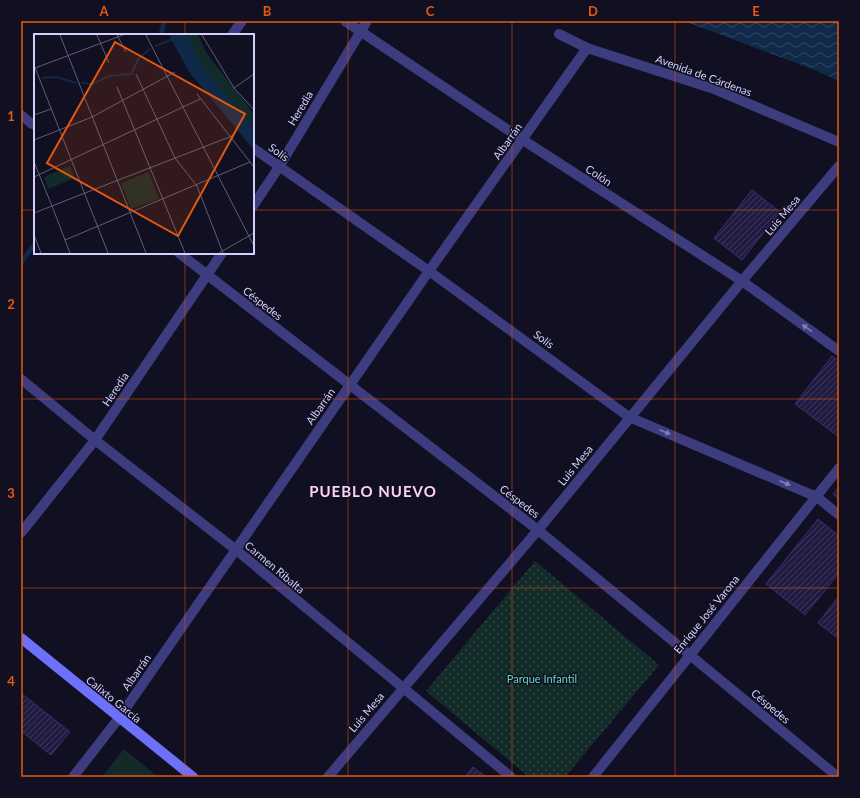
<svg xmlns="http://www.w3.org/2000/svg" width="860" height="798" font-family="Lato,sans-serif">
	<defs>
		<pattern id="park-dots" width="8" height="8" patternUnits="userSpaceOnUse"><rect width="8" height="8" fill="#122b29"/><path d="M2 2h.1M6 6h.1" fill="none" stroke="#344949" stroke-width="1.8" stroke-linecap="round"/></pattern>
		<pattern id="water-waves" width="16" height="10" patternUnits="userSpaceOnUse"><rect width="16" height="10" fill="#112948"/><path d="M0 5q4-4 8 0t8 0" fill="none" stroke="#334763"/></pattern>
		<pattern id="building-hatch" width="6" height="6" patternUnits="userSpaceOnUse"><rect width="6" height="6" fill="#211b42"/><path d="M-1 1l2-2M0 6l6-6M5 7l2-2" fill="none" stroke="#403b5e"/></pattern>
	</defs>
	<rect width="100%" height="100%" fill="#110f22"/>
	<path fill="#122b29" d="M 124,749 L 158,777 L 102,777 Z"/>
	<path fill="url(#park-dots)" d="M 535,561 L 659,665 L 565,777 L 529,777 L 426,691 Z"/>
	<path fill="url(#water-waves)" d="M 684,21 L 839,21 L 839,81 L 815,70 Z"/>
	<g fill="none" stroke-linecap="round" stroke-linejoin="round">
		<g stroke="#112948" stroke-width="5">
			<path d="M 161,35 L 164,21"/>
			<path d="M 21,262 L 35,244"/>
		</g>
	</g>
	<g fill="url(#building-hatch)" stroke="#382f6d">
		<path d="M 752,190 L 780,212 L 742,260 L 714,238 Z"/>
		<path d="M 832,356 L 839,361 L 839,437 L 795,404 Z"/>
		<path d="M 839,487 L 839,500 L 833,494 Z"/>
		<path d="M 818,519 L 839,536 L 839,573 L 805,615 L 766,584 Z"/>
		<path d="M 839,596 L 839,639 L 818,623 Z"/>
		<path d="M 21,693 L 70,732 L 51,755 L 21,731 Z"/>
		<path d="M 473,767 L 486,777 L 465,777 Z"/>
	</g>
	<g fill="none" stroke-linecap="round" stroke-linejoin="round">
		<path stroke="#3c3c7e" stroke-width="10" d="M 232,35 L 242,21"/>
		<g stroke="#3c3c7e" stroke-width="10">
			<path d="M 559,34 L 587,48 L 714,89 L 839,142"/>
			<path d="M 21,115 L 32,124"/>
			<path d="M 253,148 L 429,271 L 629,417"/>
			<path d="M 253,206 L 279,167 L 367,21"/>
			<path d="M 179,253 L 538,530 L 838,777"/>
			<path d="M 742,281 L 839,166"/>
			<path d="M 21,379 L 95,440 L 235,549 L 511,777"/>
			<path d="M 21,533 L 95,440 L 222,253"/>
			<path d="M 73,777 L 119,718 L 429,271 L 587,48"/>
			<path d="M 593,777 L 839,468"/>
		</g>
		<g stroke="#3c3c7e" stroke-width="10">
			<path d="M 345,21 L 523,140 L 742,281 L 839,351"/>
			<path d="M 629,417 L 817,497 L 839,515"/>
			<path d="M 328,777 L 538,530 L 742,281"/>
		</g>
		<path stroke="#6d70f8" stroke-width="10" d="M 21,638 L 193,777"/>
	</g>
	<defs><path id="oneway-solid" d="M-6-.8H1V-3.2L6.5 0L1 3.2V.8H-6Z"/></defs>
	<g fill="#807fb7">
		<use href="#oneway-solid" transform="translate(807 328) rotate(-144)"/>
		<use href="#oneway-solid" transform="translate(665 432) rotate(23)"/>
		<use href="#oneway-solid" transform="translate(785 483) rotate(23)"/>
	</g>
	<path fill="none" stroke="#e8590c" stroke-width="1" stroke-opacity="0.55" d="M 185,21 L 185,35M 348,21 L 348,777M 512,21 L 512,777M 675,21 L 675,777M 21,210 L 35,210M 253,210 L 839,210M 185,253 L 185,777M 21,399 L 839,399M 21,588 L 839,588"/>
	<g text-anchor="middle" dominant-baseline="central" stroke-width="3" stroke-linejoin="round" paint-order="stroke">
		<g font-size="11" fill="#d4d1fd" stroke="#110f22">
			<text transform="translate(704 75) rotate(20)">Avenida de Cárdenas</text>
			<text transform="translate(300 108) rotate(-59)">Heredia</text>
			<text transform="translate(507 141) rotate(-55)">Albarrán</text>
			<text transform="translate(279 152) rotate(36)">Solís</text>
			<text transform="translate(599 175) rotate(33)">Colón</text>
			<text transform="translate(782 215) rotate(-50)">Luis Mesa</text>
			<text transform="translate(263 303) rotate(38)">Céspedes</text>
			<text transform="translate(544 339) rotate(36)">Solís</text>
			<text transform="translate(115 389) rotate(-56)">Heredia</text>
			<text transform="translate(320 406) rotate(-55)">Albarrán</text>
			<text transform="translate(575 465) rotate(-51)">Luis Mesa</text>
			<text transform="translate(520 501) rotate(37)">Céspedes</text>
			<text transform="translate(275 567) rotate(40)">Carmen Ribalta</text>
			<text transform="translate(706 614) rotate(-51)">Enrique José Varona</text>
			<text transform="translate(136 672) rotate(-55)">Albarrán</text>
			<text transform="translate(114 699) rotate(39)">Calixto García</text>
			<text transform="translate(771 706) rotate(40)">Céspedes</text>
			<text transform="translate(366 712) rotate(-50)">Luis Mesa</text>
		</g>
		<g font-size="11" fill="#61d9b6" stroke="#110f22">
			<text x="542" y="678">Parque Infantil</text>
		</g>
		<g font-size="15" font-weight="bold" letter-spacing="1" fill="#fdd3f0" stroke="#110f22">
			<text x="373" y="491">PUEBLO NUEVO</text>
		</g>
	</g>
	<g transform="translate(34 34)">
		<rect width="220" height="220" fill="#110f22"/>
		<path d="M 36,132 L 41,144 L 14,155 L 10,143 Z" fill="#122b29"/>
		<path d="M 153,1 L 164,1 L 173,20 L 220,80 L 220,94 L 169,33 Z" fill="#122b29"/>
		<path d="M 115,138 L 125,165 L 97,175 L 87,149 Z" fill="#122b29"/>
		<path d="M 135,1 L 153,1 L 169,33 L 220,94 L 220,116 L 156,39 Z" fill="#112948"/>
		<path fill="none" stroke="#112948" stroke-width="2" d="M 121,12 L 139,5M 8,44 L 23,43 L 42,49M 47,49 L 58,50 L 76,42 L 97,40 L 105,24 L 116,15"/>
		<path fill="none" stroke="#5f5d7a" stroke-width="1" d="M 26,1 L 112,219M 63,1 L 75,29M 83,1 L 92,18M 112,1 L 220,212M 168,1 L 200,54 L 220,76M 0,31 L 74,219M 1,34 L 89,1M 102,40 L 141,124 L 163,152 L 189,219M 83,53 L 151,219M 200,54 L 220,40M 163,60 L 220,133M 0,81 L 17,75M 0,106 L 58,83 L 141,38M 0,128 L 18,172 L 0,179M 0,143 L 166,65M 51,159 L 198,102M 0,201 L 7,219M 31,206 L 216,128M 36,219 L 18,172 L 51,159M 185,219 L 220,199"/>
		<path fill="#e8590c" fill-opacity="0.15" stroke="#e8590c" stroke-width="2" d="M 81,8 L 211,80 L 144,202 L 13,129 Z"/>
		<rect width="220" height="220" fill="none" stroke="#d4d1fd" stroke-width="2"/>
	</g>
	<rect width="860" height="798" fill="none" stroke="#110f22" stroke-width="44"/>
	<rect x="22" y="22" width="816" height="754" fill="none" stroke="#e8590c" stroke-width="1.5"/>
	<g font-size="13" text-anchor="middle" font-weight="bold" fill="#e8590c">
		<text x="104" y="16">A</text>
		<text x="267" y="16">B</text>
		<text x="430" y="16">C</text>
		<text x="593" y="16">D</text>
		<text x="756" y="16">E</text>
		<text x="11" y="121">1</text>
		<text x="11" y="309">2</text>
		<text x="11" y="498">3</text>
		<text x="11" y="686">4</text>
	</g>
</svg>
